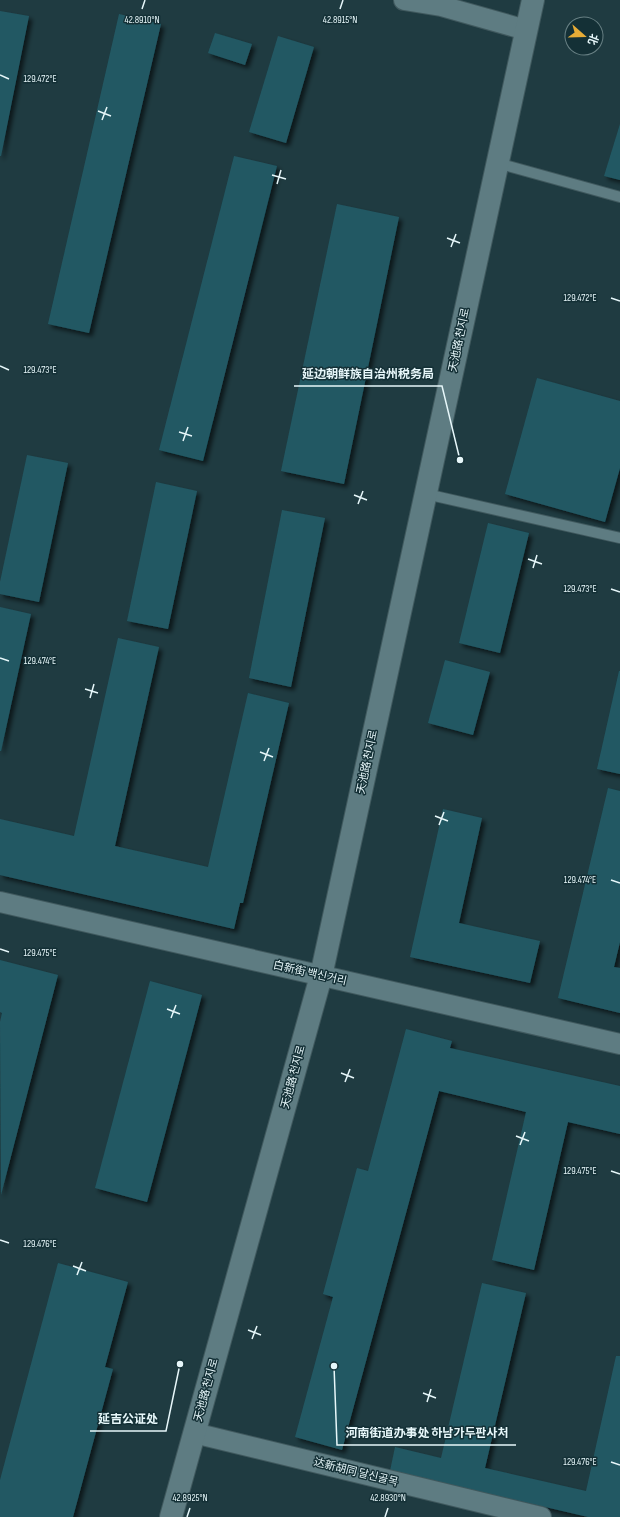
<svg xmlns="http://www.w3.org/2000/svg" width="620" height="1517" font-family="'Sofia Sans Condensed','Noto Sans SC','Noto Sans KR',sans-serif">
	<defs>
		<filter id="shadow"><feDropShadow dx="3.5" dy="3.5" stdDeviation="2" flood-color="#0009"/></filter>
	</defs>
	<rect width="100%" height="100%" fill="#1f3b41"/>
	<g fill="#225863" filter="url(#shadow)">
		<path d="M 0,11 L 29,16 L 1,156 L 0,156 Z"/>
		<path d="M 119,14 L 161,24 L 89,333 L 48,324 Z"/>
		<path d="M 215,33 L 252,44 L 245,65 L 208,53 Z"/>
		<path d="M 278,36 L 314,47 L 286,143 L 249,132 Z"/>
		<path d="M 620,124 L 620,180 L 604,176 Z"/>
		<path d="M 234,156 L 277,166 L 203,461 L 159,450 Z"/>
		<path d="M 337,204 L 399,217 L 344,484 L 281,471 Z"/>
		<path d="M 537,378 L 620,401 L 620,468 L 605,522 L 505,494 Z"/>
		<path d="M 27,455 L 68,463 L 39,602 L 0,594 L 0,582 Z"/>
		<path d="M 156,482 L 197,491 L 168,629 L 127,621 Z"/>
		<path d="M 282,510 L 325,518 L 291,687 L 249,678 Z"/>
		<path d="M 488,523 L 529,533 L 500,653 L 459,643 Z"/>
		<path d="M 0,607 L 31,614 L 1,751 L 0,751 Z"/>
		<path d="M 118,638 L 159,647 L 115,846 L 208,867 L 248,693 L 289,703 L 243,903 L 240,903 L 234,929 L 0,875 L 0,819 L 74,836 Z"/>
		<path d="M 445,660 L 490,672 L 473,735 L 428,723 Z"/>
		<path d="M 619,671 L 620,671 L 620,774 L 597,769 Z"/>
		<path d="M 608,788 L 620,791 L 620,942 L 614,967 L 620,968 L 620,1013 L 558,998 Z"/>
		<path d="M 443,809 L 482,818 L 459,923 L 540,941 L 530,983 L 410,957 Z"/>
		<path d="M 0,960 L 58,975 L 1,1195 L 0,1022 L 2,1013 L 0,1012 Z"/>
		<path d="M 150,981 L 202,995 L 147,1202 L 95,1188 Z"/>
		<path d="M 406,1029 L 452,1041 L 450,1048 L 620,1086 L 620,1134 L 568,1122 L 534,1270 L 492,1260 L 526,1112 L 439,1091 L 342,1450 L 295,1437 L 333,1297 L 323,1294 L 357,1168 L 368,1171 Z"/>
		<path d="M 58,1263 L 128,1282 L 105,1367 L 113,1369 L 73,1517 L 0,1517 L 0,1480 Z"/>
		<path d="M 482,1283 L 526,1293 L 485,1468 L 586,1491 L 616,1356 L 620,1356 L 620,1517 L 588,1517 L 390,1471 L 395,1447 L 441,1458 Z"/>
	</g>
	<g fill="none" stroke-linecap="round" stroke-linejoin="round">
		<g stroke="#40595e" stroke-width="12">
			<g id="lane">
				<path d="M 497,163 L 620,197"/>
				<path d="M 426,494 L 620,538"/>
			</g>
		</g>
		<g stroke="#40595e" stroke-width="22">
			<g id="street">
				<path d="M 404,0 L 441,6 L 526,30"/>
				<path d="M 0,902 L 620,1044"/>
				<path d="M 194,1433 L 541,1517"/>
			</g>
		</g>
		<g stroke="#40595e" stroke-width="24">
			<path id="secondary" d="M 171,1517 L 321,976 L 533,0"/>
		</g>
		<use href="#lane" stroke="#5e7c82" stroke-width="10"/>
		<use href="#street" stroke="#5e7c82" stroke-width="20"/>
		<use href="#secondary" stroke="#5e7c82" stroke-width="22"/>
	</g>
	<path fill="none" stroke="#e7f7fa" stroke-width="1.5" d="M 142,9 L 145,0M 340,9 L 343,0M 0,75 L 9,79M 98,111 L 111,116M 102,120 L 107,107M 272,175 L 286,179M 277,184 L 281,170M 447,238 L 460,243M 451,247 L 456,234M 611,298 L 620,301M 0,366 L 9,370M 179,432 L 192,436M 183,441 L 188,427M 354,495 L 367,500M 358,504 L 363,491M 528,559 L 542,564M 533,568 L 537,555M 611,589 L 620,592M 0,658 L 9,661M 85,689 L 98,693M 90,698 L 94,684M 260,752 L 273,757M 264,761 L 269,748M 435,816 L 448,821M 439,825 L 444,812M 611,880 L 620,883M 0,949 L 9,952M 167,1009 L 180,1014M 171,1018 L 176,1005M 341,1073 L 354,1078M 345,1082 L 350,1069M 516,1136 L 529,1141M 520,1145 L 525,1132M 611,1171 L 620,1174M 0,1240 L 9,1243M 73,1266 L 86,1271M 77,1275 L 82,1262M 248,1330 L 261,1335M 252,1339 L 257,1326M 423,1393 L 436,1398M 427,1402 L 431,1389M 611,1462 L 620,1465M 187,1517 L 190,1508M 385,1517 L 388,1508"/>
	<g text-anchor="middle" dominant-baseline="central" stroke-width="3" stroke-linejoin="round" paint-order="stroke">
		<g font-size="11" fill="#e7f7fa" stroke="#143036">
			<text transform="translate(459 340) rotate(-78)">天池路 천지로</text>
			<text transform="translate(367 762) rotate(-78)">天池路 천지로</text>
			<text transform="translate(310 973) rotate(13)">白新街 백신거리</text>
			<text transform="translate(293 1077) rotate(-75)">天池路 천지로</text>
			<text transform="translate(206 1390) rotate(-75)">天池路 천지로</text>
			<text transform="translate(356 1472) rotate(14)">达新胡同 달신골목</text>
		</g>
	</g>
	<g font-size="10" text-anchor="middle" fill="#e7f7fa" stroke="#143036" stroke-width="3" stroke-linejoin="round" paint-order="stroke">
		<text x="142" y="23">42.8910°N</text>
		<text x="340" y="23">42.8915°N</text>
		<text x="40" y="82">129.472°E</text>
		<text x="580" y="301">129.472°E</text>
		<text x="40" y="373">129.473°E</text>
		<text x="580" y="592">129.473°E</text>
		<text x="40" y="664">129.474°E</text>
		<text x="580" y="883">129.474°E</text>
		<text x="40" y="956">129.475°E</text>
		<text x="580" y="1174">129.475°E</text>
		<text x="40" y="1247">129.476°E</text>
		<text x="580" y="1465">129.476°E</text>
		<text x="190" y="1501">42.8925°N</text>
		<text x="388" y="1501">42.8930°N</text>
	</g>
	<path fill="none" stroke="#e7f7fa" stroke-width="1.5" d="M460 460L442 386H294M180 1364L166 1431H90M334 1366L337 1445H516"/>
	<g fill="#e7f7fa" stroke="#143036" stroke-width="1.5">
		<circle cx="460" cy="460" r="4"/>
		<circle cx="180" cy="1364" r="4"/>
		<circle cx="334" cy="1366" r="4"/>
	</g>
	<g font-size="12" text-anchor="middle" font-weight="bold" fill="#e7f7fa" stroke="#143036" stroke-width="3" stroke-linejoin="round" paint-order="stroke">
		<text x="368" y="378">延边朝鲜族自治州税务局</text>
		<text x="128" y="1423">延吉公证处</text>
		<text x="427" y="1437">河南街道办事处 하남가두판사처</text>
	</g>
	<g transform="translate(584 36) rotate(110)"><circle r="19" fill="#143036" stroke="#688084"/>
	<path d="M0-3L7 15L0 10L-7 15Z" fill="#e7ac37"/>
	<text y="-6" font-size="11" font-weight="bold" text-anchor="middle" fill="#e7f7fa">北</text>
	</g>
</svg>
